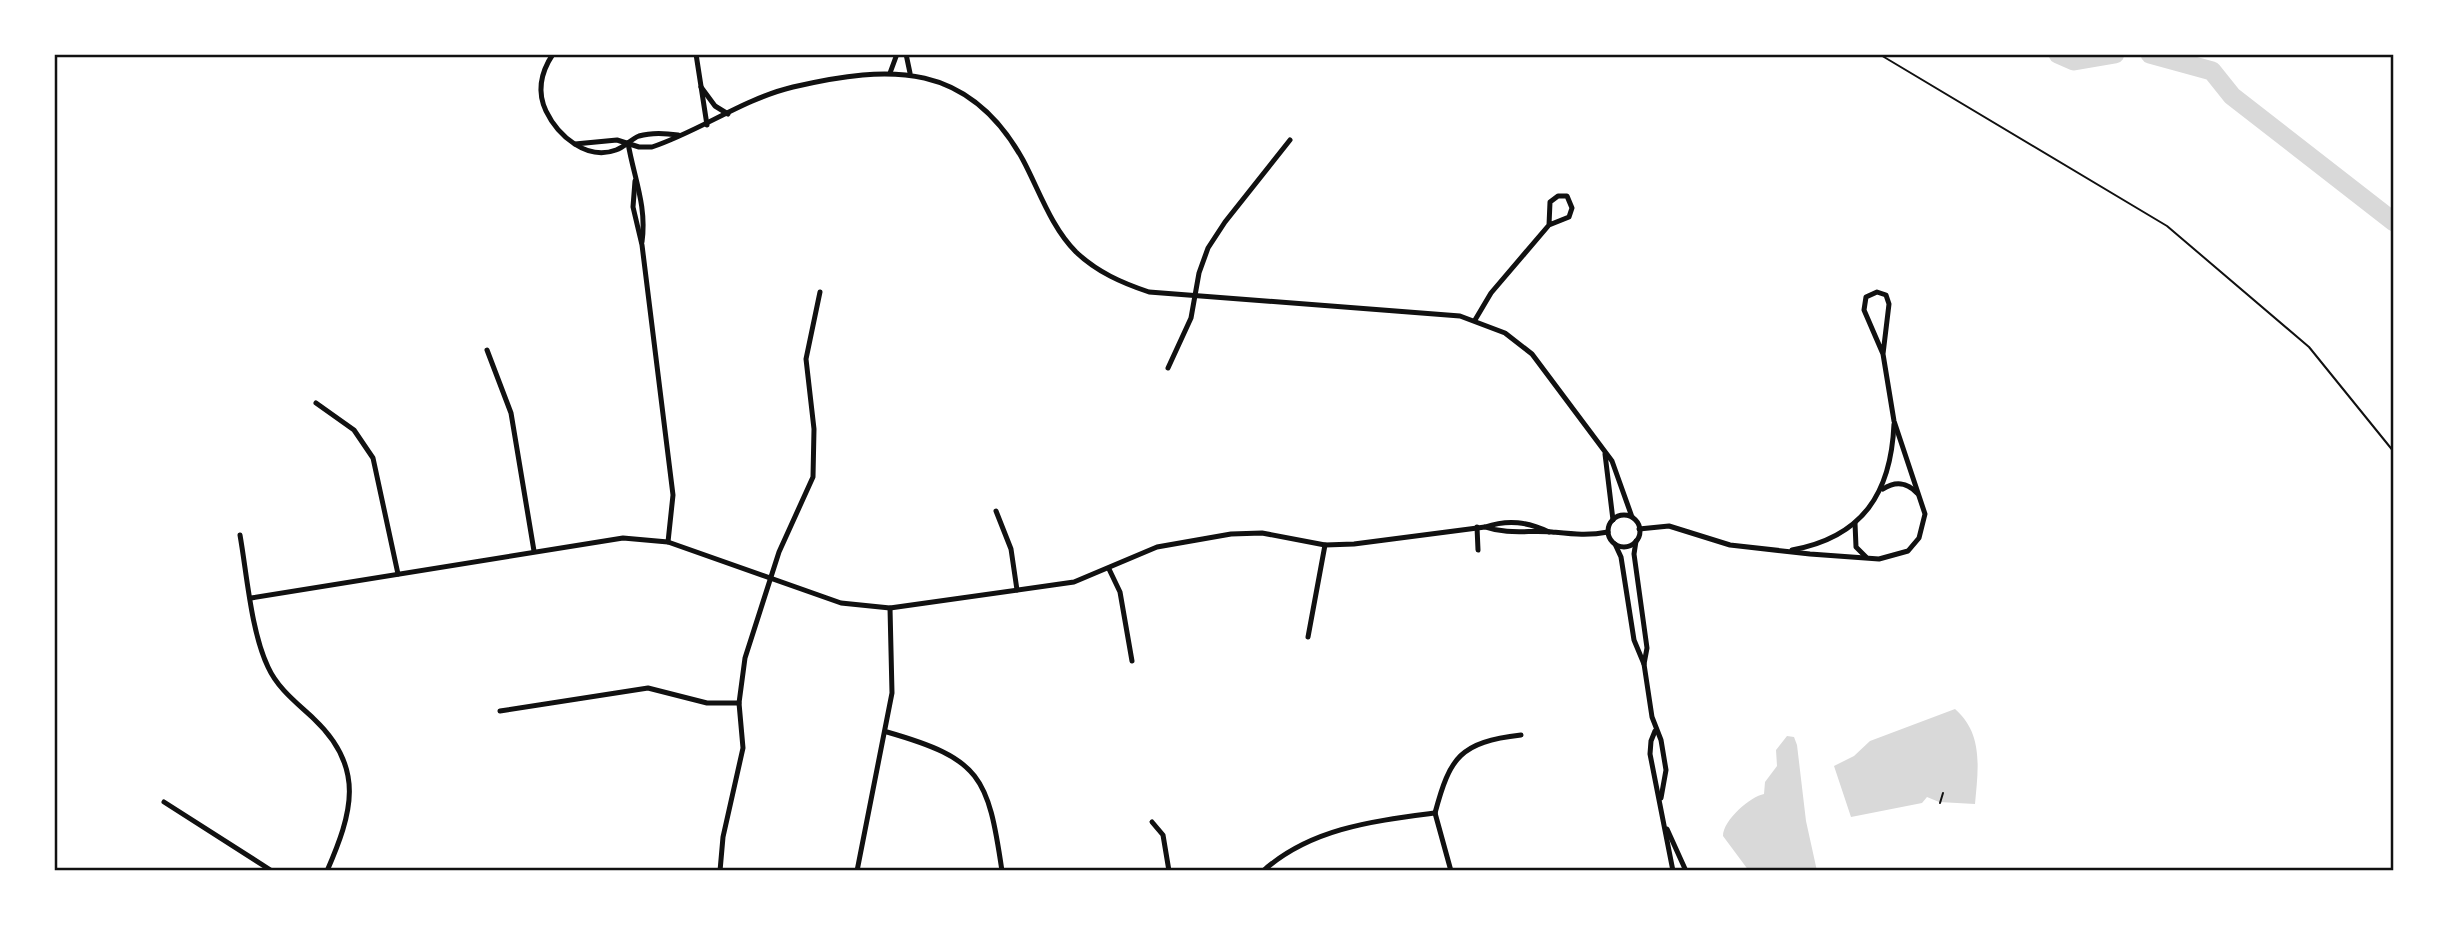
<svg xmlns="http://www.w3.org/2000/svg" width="2448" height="925" font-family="Manrope,sans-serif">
	<rect width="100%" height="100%" fill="#fff"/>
	<g fill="#d9d9d9">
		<path d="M 1955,709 C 1984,734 1978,770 1975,804 L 1939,802 L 1927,797 L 1922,803 L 1851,817 L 1834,766 L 1854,756 L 1870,741 Z"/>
		<path d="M 1787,736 L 1794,737 L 1797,745 L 1806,821 L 1817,871 L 1749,871 L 1723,836 C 1723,820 1751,796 1764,794 L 1765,782 L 1777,766 L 1776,750 Z"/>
	</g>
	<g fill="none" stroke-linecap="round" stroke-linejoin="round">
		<g stroke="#d9d9d9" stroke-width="19">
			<path d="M 2058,54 L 2074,61 L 2115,54"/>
			<path d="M 2150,54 L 2212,71 L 2232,96 L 2394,222"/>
		</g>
		<g stroke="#111" stroke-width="2">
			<path d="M 1879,54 L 2167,226 L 2309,347 L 2394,452"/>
			<path d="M 1940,803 L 1943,793"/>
		</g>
		<g stroke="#111" stroke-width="5">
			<path d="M 553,54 C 541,72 537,92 546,111 C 558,136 587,161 616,150 C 625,147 631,139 639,136 C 652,132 665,133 678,135"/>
			<path d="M 696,54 L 707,125"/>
			<path d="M 906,54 L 910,73"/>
			<path d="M 890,73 L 897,54"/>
			<path d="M 701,87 L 715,106 L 728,114"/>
			<path d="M 628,143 C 634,178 647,206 642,242"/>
			<path d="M 575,144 L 617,140 L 639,147 L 652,147 C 700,131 743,99 793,87 C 891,64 969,62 1023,160 C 1039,190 1051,227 1076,252 C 1097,272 1122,283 1149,292 L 1460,316 L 1505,333 L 1532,354 L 1612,461 L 1632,517"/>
			<path d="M 635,181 L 633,207 L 642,245 L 673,495 L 668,542"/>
			<path d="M 1475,320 L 1491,293 L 1549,225 L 1569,217 L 1572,208 L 1567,196 L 1558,196 L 1550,202 L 1549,225"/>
			<path d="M 487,350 L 511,413 L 534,551"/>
			<path d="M 1168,368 L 1191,318 L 1199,273 L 1208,248 L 1225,222 L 1290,140"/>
			<path d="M 316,403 L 354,430 L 373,458 L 398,574"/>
			<path d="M 1605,454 L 1613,520"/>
			<path d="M 1883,489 C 1895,481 1907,482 1917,493"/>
			<path d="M 996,511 L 1011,549 L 1017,590"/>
			<circle cx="1624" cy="531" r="16"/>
			<path d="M 1855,523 L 1856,547 L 1866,557"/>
			<path d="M 1477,527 L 1478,550"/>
			<path d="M 1485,527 C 1508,535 1529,530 1552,532 C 1572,534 1588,536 1608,532"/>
			<path d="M 1639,529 L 1669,526 L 1730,545 L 1810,554 L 1879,559 L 1908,551 L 1919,538 L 1925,514 L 1894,421 L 1883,354 L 1889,304 L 1886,295 L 1877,292 L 1866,297 L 1864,310 L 1883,354"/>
			<path d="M 240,535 C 247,575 251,631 268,667 C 278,689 297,703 314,719 C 366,768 352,813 327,871"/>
			<path d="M 1636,541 L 1634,554 L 1647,648 L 1644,664 L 1652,717 L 1661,740 L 1666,770 L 1661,798"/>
			<path d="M 1615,544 L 1621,557 L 1634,640 L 1644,664"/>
			<path d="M 1792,550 C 1863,537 1891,493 1894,424"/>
			<path d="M 1109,569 L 1120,592 L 1132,661"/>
			<path d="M 251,598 L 623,538 L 668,542 L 841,603 L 890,608 L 1074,582 L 1157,547 L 1231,534 L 1262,533 L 1325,545 L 1354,544 L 1485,527 C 1509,519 1527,522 1549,532"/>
			<path d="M 54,634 L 54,649"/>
			<path d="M 1308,637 L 1325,545"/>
			<path d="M 500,711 L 648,688 L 707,703 L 739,703"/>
			<path d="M 1655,731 L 1651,741 L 1650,754 L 1673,871"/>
			<path d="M 887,732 C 981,759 988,776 1002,871"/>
			<path d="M 164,802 L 272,871"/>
			<path d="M 1435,813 C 1450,757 1460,742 1521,735"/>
			<path d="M 1435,813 L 1451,871"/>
			<path d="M 1152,822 L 1163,835 L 1169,871"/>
			<path d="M 1667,829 L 1686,871"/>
			<path d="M 720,871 L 723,837 L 743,748 L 739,703 L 745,658 L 779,552 L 813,477 L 814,429 L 806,359 L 820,292"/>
			<path d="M 857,871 L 892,693 L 890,608"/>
			<path d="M 1263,871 C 1311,828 1374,821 1435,813"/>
		</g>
	</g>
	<rect width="2448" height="925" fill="none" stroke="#ffffff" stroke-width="112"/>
	<rect x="56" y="56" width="2336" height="813" fill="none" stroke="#111" stroke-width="2.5"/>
</svg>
